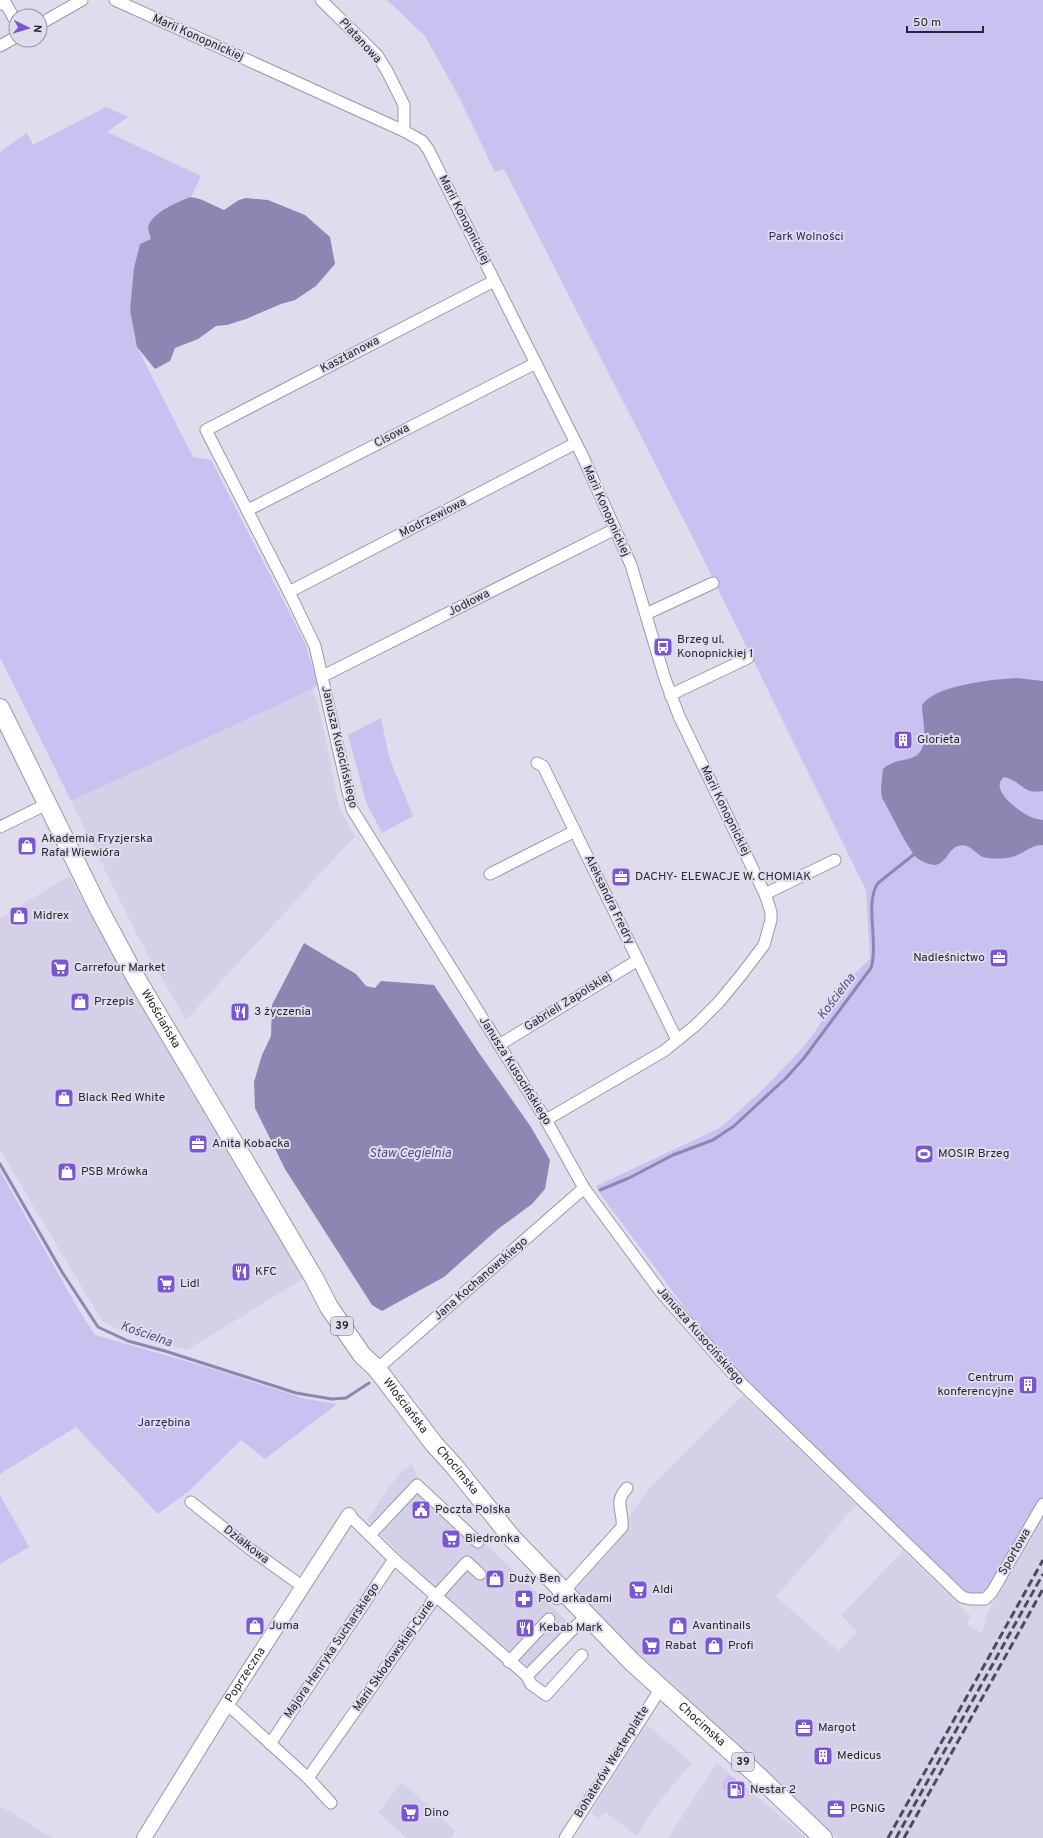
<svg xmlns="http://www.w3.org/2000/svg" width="1043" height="1838" font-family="Overpass,sans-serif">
	<rect width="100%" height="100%" fill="#dfdded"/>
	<g fill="#d3d0e7">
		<path d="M 312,689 L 317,700 L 331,764 L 339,808 L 355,836 L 186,1020 L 138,937 L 71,801 Z"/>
		<path d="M 69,876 L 303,1279 L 187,1350 L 128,1334 L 102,1321 L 0,1150 L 0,918 Z"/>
		<path d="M 743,1395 L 856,1505 L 776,1597 L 839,1651 L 857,1632 L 841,1615 L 903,1551 L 971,1616 L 967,1624 L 982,1633 L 987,1614 L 1043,1516 L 1043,1838 L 838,1838 L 585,1605 L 574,1591 L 649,1489 Z"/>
		<path d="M 412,1464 L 417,1476 L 495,1553 L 571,1625 L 527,1672 L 440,1595 L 367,1520 L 398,1475 Z"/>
		<path d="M 646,1724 L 692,1763 L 653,1809 L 637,1836 L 605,1812 L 599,1819 L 591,1812 Z"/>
		<path d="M 717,1763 L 738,1781 L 807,1838 L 668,1838 Z"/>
		<path d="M 402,1782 L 455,1831 L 451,1838 L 407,1838 L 378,1813 Z"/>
		<path d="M 0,1806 L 25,1821 L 52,1838 L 0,1838 Z"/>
	</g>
	<g fill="#c9c1ef">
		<path d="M 387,0 L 1043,0 L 1043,1503 L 985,1599 L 970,1599 L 741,1383 L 601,1195 L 596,1186 L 720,1128 L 759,1093 L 800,1051 L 814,1033 L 840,993 L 837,990 L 870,959 L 866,890 L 691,534 L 504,169 L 495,172 L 459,97 L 425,36 Z"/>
		<path d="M 106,107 L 128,117 L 107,132 L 201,176 L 191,197 C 179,201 151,213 148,227 C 148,231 150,235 152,239 L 130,310 L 137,347 L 193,457 L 211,460 L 305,643 L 318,685 L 312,689 L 71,801 L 0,657 L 0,156 L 1,151 L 27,133 L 33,145 Z"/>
		<path d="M 381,718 L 389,757 L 413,816 L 382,833 L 366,802 L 348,735 Z"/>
		<path d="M 0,1171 L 77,1307 L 95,1335 L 203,1366 L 306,1399 L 337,1404 L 265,1459 L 241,1440 L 190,1490 L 158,1514 L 76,1427 L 0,1474 Z"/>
		<path d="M 0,1495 L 29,1547 L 0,1564 Z"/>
		<path d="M 728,1775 L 736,1779 L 726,1791 L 722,1789 L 723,1783 Z"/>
	</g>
	<g fill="#8e86b2">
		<path d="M 191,197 L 200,199 L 224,210 L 239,200 L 246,198 L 268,200 L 305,215 L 330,237 L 335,264 L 316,286 L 295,300 L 281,304 L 246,319 L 227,325 L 216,326 L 198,339 L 175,348 L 170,361 L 155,369 L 137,347 L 130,310 L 134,268 L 140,244 L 151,239 C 150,235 148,231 148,227 C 151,213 179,201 191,197 Z"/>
		<path d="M 1017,678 L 1043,681 L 1043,791 C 1023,795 1022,781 1004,777 C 988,790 1020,812 1031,817 C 1035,819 1039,819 1043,820 L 1043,845 C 1031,845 1026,852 1015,856 C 1007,859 996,859 988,858 C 976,858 972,842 958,846 C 948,849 947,863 935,865 C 930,865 920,861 916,857 C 905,844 891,813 882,798 L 881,788 L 883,769 C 890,762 899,761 908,759 C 933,754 922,723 922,705 C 935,685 994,679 1017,678 Z"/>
		<path d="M 304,943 L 356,974 L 366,986 L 375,988 L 381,981 L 434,985 L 479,1053 L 531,1127 L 550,1160 L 545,1189 L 532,1204 L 498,1229 L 444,1277 L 382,1311 L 372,1305 L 285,1169 L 255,1108 L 254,1082 L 262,1055 L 271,1036 L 272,1005 Z"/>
	</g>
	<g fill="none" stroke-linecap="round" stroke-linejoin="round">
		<g stroke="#8e86b2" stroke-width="3">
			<path d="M 0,1164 L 62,1272 L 98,1327 L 128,1341 L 165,1351 L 296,1393 L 332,1399 L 346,1398 L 369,1383"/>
			<path d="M 600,1190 L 629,1178 L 673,1155 L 713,1140 L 734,1126 L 786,1078 L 804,1058 L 871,968 C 879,942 864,903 878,883 L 917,852"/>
		</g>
		<g stroke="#9b98a8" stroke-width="13">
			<g id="minor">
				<path d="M 115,0 L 404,131 L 422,141 L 428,149 L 583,457 L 631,565 L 665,679 L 679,716 L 765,894 L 771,912 L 771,920 L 764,945 L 742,974 L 719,1002 L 696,1025 L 664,1051 L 546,1120"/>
				<path d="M 321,0 L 377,55 L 387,71 L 404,105 L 404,131"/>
				<path d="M 0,4 L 6,4 L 16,22"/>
				<path d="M 40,24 L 82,0"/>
				<path d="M 0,46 L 16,37"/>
				<path d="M 494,281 L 206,430 L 289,592 L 315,646 L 352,809 L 546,1120 L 584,1188 L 660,1291 L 741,1383 L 962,1597 L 970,1599 L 985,1599 L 992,1592 L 1043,1504"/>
				<path d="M 248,510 L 536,363"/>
				<path d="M 289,592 L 576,443"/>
				<path d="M 646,614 L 713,583"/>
				<path d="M 323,676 L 615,529"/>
				<path d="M 670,695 L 748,658"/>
				<path d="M 537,763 L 543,766 L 677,1040"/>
				<path d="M 0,827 L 47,804"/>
				<path d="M 490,874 L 575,831"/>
				<path d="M 765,894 L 835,860"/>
				<path d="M 499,1045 L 638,960"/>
				<path d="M 377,1369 L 584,1188"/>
				<path d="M 191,1502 L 250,1549 L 302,1586"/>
				<path d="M 349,1515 L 394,1559 L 527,1676"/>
				<path d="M 370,1535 L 417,1485 L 478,1542"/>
				<path d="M 557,1599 L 622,1527 C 624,1511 613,1503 627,1488"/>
				<path d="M 509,1662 L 549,1619"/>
				<path d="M 527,1676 L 531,1684 L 546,1695 L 582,1655"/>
				<path d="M 527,1676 L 579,1623"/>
				<path d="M 227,1704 L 308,1778 L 331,1803"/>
				<path d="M 270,1744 L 394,1559"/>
				<path d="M 308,1778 L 436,1596 L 467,1562 L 480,1574"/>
				<path d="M 565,1838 L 661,1688"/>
			</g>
		</g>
		<g stroke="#9b98a8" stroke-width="16">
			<g id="tertiary">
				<path id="s1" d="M 144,1838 L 227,1704 L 349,1515"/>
			</g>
		</g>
		<g stroke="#9b98a8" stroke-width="20">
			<g id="primary">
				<path id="s2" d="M 0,708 L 99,909 L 136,978 L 314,1278 L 329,1307 L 362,1355 L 377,1369 L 434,1444 L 454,1466 L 512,1538 L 632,1662 L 755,1773 L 823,1838"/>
			</g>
		</g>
		<use href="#minor" stroke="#fff" stroke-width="11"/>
		<use href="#tertiary" stroke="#fff" stroke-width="14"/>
		<use href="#primary" stroke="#fff" stroke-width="18"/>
		<g stroke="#4d4c54" stroke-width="3" stroke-dasharray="8 4" stroke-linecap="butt">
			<path d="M 888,1838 L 1043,1560"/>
			<path d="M 896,1838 L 1043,1574"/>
			<path d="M 904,1838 L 1043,1589"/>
		</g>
	</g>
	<defs>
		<g id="bus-square" transform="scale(1)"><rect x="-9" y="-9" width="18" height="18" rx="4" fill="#7a56d0" stroke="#dfdded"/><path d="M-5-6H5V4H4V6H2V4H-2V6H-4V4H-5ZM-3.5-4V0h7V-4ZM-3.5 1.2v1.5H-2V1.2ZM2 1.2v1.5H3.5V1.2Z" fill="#fff"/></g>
		<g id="building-square" transform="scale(1)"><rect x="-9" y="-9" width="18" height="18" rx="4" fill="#7a56d0" stroke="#dfdded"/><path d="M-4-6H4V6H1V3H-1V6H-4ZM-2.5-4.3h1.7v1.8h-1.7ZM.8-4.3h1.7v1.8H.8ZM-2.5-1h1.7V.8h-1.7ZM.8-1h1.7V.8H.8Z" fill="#fff"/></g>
		<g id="shop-square" transform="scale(1)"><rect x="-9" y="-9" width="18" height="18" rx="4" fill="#7a56d0" stroke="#dfdded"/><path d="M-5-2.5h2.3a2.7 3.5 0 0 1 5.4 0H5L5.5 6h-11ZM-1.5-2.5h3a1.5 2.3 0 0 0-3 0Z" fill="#fff"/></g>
		<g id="office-square" transform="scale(1)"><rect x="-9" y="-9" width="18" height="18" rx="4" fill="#7a56d0" stroke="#dfdded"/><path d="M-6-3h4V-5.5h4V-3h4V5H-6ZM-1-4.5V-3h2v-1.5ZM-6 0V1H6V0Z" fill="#fff"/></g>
		<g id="supermarket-square" transform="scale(1)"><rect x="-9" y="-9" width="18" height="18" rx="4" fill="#7a56d0" stroke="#dfdded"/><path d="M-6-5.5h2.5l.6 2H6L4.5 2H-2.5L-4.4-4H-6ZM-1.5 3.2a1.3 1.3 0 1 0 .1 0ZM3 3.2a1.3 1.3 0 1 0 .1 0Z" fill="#fff"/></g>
		<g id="restaurant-square" transform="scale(1)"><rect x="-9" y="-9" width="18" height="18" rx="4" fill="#7a56d0" stroke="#dfdded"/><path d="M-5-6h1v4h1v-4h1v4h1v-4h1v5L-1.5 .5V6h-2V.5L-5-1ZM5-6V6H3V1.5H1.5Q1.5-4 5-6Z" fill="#fff"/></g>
		<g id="stadium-square" transform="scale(1)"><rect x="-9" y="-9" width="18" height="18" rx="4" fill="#7a56d0" stroke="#dfdded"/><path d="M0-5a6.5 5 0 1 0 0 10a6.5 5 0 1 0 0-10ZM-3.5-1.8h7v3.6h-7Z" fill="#fff"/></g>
		<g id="civic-square" transform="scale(1)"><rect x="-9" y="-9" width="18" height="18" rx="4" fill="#7a56d0" stroke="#dfdded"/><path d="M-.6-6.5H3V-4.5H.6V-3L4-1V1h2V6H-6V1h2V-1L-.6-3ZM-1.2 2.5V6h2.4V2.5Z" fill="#fff"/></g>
		<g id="pharmacy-square" transform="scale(1)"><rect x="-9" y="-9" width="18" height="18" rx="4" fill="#7a56d0" stroke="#dfdded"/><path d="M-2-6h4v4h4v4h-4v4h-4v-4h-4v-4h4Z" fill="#fff"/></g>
		<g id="fuel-square" transform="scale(1)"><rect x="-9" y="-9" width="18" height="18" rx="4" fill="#7a56d0" stroke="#dfdded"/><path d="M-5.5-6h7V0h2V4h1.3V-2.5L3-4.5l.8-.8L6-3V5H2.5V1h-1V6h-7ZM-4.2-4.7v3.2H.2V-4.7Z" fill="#fff"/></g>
	</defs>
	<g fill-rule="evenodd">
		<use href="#bus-square" x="663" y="647"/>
		<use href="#building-square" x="903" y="740"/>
		<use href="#shop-square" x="27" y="846"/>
		<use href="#office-square" x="621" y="877"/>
		<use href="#shop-square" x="19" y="916"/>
		<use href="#office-square" x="999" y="958"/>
		<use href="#supermarket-square" x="60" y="968"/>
		<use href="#shop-square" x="80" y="1002"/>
		<use href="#restaurant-square" x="240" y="1012"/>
		<use href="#shop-square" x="64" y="1098"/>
		<use href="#office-square" x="198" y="1144"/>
		<use href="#stadium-square" x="924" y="1154"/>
		<use href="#shop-square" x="67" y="1172"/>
		<use href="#restaurant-square" x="241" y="1272"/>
		<use href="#supermarket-square" x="166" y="1284"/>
		<use href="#building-square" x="1028" y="1385"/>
		<use href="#civic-square" x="421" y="1510"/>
		<use href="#supermarket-square" x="451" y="1539"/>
		<use href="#shop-square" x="495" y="1579"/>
		<use href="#supermarket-square" x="638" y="1590"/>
		<use href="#pharmacy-square" x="524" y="1599"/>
		<use href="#shop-square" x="255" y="1626"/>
		<use href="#shop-square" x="678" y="1626"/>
		<use href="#restaurant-square" x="525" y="1628"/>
		<use href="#supermarket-square" x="651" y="1646"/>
		<use href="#shop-square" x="714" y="1646"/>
		<use href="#office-square" x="804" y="1728"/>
		<use href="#building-square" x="823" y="1756"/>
		<use href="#fuel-square" x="736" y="1790"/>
		<use href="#office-square" x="836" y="1809"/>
		<use href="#supermarket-square" x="410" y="1813"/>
	</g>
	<g text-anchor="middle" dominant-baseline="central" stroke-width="4" stroke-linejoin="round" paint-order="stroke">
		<g fill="#dfdded" stroke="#5f5e67" stroke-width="1">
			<rect x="331" y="1317" width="22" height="18" rx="3"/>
			<rect x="732" y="1753" width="22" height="18" rx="3"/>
		</g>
		<g font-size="11" font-weight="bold" fill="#28272d">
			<text x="342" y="1326">39</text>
			<text x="743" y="1762">39</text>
		</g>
		<g font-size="12" fill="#28272d" stroke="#dfdded">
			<text transform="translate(198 38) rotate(24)">Marii Konopnickiej</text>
			<text transform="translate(360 41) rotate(47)">Platanowa</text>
			<text transform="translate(464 220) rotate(63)">Marii Konopnickiej</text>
			<text transform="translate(350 355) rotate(-28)">Kasztanowa</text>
			<text transform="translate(392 436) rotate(-27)">Cisowa</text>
			<text transform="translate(606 511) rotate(66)">Marii Konopnickiej</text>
			<text transform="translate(433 518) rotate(-27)">Modrzewiowa</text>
			<text transform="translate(469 603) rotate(-27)">Jodłowa</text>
			<text transform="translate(339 747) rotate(77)">Janusza Kusocińskiego</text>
			<text transform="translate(725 811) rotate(64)">Marii Konopnickiej</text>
			<text transform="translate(609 900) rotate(64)">Aleksandra Fredry</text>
			<text transform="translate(568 1002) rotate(-32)">Gabrieli Zapolskiej</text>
			<text stroke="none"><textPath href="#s2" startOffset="350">Włościańska</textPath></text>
			<text transform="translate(515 1071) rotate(58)">Janusza Kusocińskiego</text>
			<text transform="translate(481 1279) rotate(-41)">Jana Kochanowskiego</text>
			<text transform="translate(700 1336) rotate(49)">Janusza Kusocińskiego</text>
			<text stroke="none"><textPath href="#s2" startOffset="809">Włościańska</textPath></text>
			<text stroke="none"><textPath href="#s2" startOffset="892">Chocimska</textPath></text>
			<text transform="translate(246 1545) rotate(38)">Działkowa</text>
			<text transform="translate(1015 1552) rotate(-60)">Sportowa</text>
			<text transform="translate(332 1651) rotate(-56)">Majora Henryka Sucharskiego</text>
			<text transform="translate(394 1656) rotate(-55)">Marii Skłodowskiej-Curie</text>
			<text stroke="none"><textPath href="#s1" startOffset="192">Poprzeczna</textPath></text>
			<text stroke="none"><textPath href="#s2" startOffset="1245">Chocimska</textPath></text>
			<text transform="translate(612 1762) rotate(-58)">Bohaterów Westerplatte</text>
		</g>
		<g font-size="12" fill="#32225a" stroke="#dfdded">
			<text x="806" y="237">Park Wolności</text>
			<text x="164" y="1423">Jarzębina</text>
		</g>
		<g font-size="12" fill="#28272d" stroke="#dfdded" text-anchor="start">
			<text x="677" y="640">Brzeg ul.<tspan x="677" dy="14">Konopnickiej 1</tspan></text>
			<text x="917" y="740">Glorieta</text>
			<text x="41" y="839">Akademia Fryzjerska<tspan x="41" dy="14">Rafał Wiewióra</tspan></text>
			<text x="635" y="877">DACHY- ELEWACJE W. CHOMIAK</text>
			<text x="33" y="916">Midrex</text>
			<text x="985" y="958" text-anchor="end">Nadleśnictwo</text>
			<text x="74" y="968">Carrefour Market</text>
			<text x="94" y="1002">Przepis</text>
			<text x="254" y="1012">3 życzenia</text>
			<text x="78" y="1098">Black Red White</text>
			<text x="212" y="1144">Anita Kobacka</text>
			<text x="938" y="1154">MOSIR Brzeg</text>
			<text x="81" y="1172">PSB Mrówka</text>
			<text x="255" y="1272">KFC</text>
			<text x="180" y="1284">Lidl</text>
			<text x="1014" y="1378" text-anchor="end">Centrum<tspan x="1014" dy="14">konferencyjne</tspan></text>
			<text x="435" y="1510">Poczta Polska</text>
			<text x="465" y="1539">Biedronka</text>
			<text x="509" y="1579">Duży Ben</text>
			<text x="652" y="1590">Aldi</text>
			<text x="538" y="1599">Pod arkadami</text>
			<text x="269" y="1626">Juma</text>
			<text x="692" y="1626">Avantinails</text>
			<text x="539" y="1628">Kebab Mark</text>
			<text x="665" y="1646">Rabat</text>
			<text x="728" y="1646">Profi</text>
			<text x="818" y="1728">Margot</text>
			<text x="837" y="1756">Medicus</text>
			<text x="750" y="1790">Nestar 2</text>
			<text x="850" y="1809">PGNiG</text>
			<text x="424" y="1813">Dino</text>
		</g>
		<g font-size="13" font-style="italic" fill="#5a4b87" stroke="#dfdded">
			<text transform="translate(837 997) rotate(-53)">Kościelna</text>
			<text x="410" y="1154">Staw Cegielnia</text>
			<text transform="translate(146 1335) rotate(19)">Kościelna</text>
		</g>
	</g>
	<g transform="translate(28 28) rotate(95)"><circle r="19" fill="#dfdded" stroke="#9694a0"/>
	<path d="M0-3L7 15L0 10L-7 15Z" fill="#7a56d0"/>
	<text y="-6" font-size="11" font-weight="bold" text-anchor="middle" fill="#28272d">N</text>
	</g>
	<path d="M907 26v6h76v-6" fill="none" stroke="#28272d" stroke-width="2"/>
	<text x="913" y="26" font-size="12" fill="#28272d" stroke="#dfdded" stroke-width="3" paint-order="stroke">50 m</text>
</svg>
